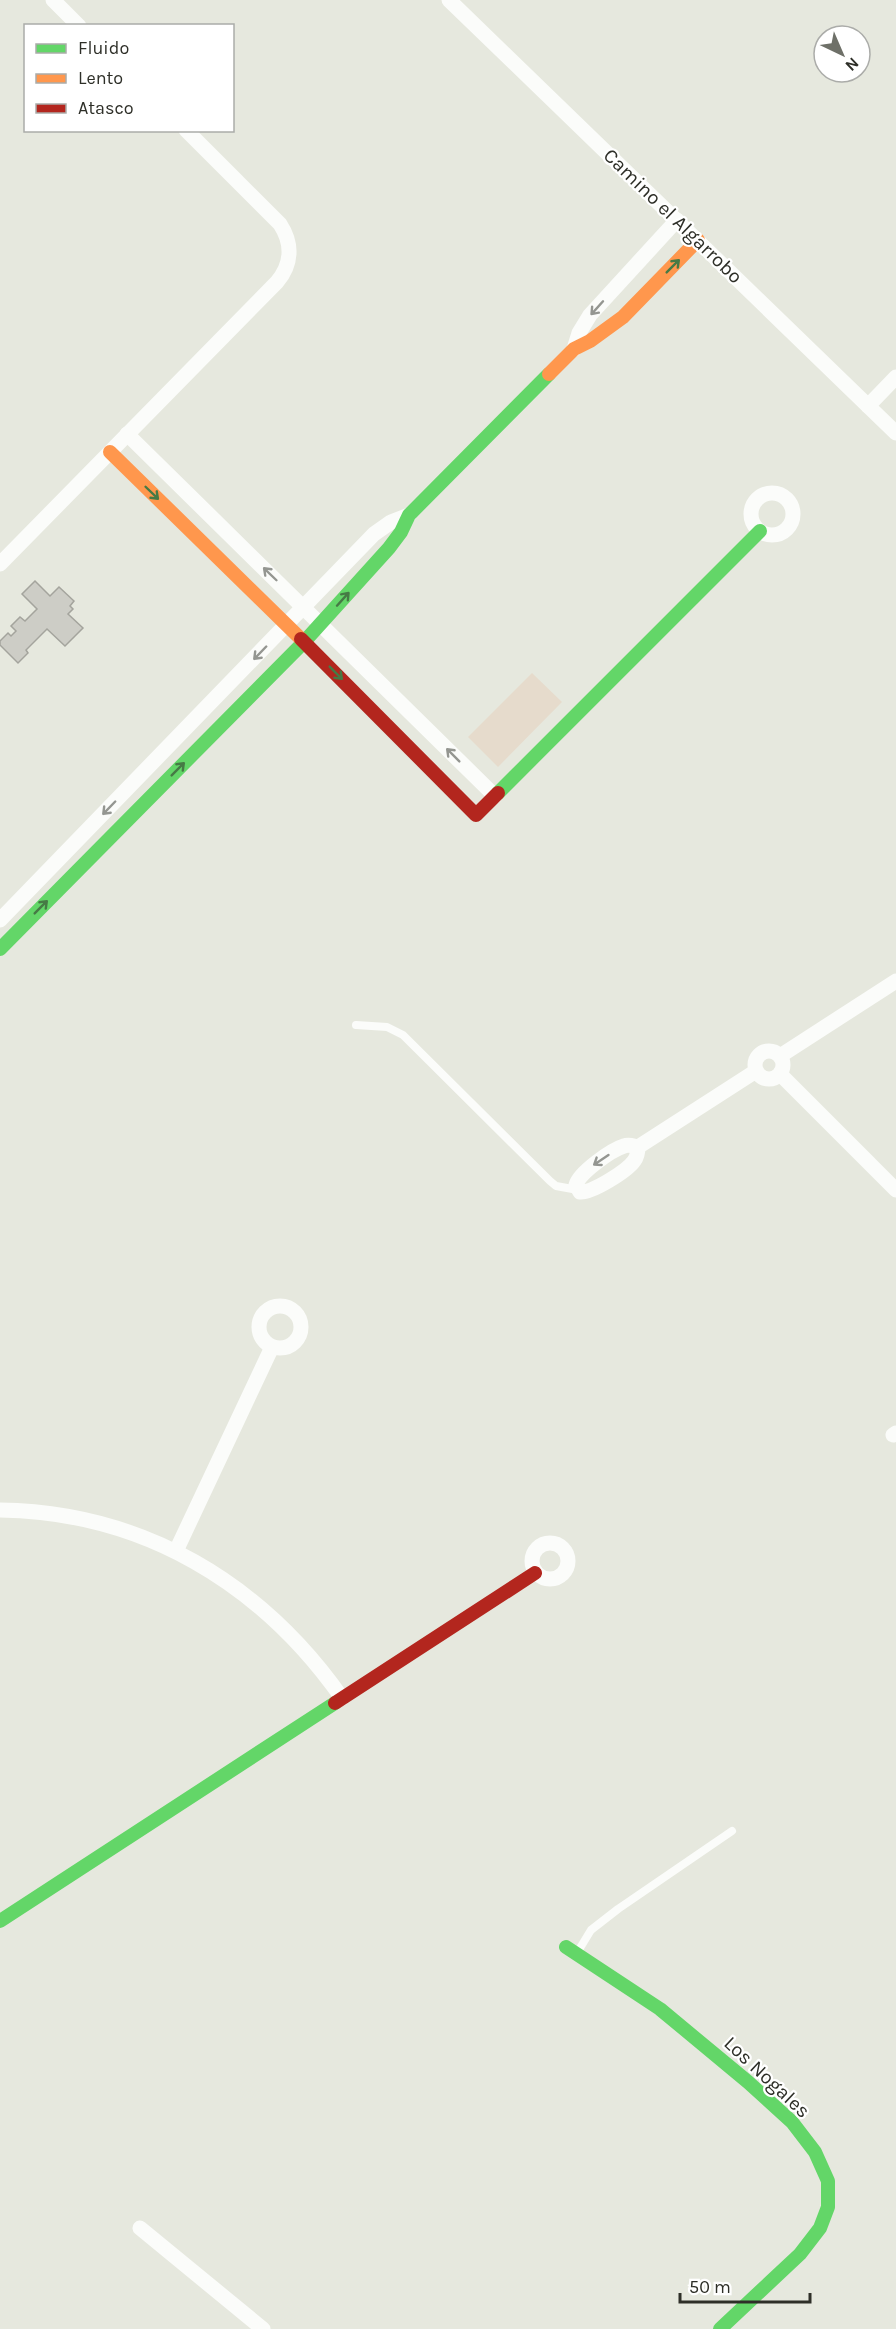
<svg xmlns="http://www.w3.org/2000/svg" width="896" height="2329" font-family="Karla,sans-serif">
	<rect width="100%" height="100%" fill="#e6e8de"/>
	<path fill="#e6dbcc" d="M 532,673 L 562,702 L 498,767 L 468,737 Z"/>
	<path fill="#cdcdc6" stroke="#a4a49d" stroke-width="1.5" d="M 35,581 L 50,596 L 59,587 L 74,601 L 70,606 L 73,609 L 68,614 L 83,628 L 65,646 L 47,629 L 26,650 L 28,653 L 18,663 L 0,645 L 0,641 L 8,633 L 11,636 L 16,631 L 11,626 L 20,617 L 25,621 L 37,609 L 22,594 Z"/>
	<g fill="none" stroke-linecap="round" stroke-linejoin="round">
		<g stroke="#fbfcfa" stroke-width="8">
			<path d="M 356,1025 L 387,1027 L 403,1035 L 550,1181 L 556,1186 L 578,1190"/>
			<path d="M 577,1953 L 591,1930 L 618,1909 L 732,1831"/>
		</g>
		<g stroke="#fbfcfa" stroke-width="15">
			<path d="M 53,0 L 79,26"/>
			<path d="M 449,0 L 896,433"/>
			<path d="M 574,349 L 579,333 L 590,315 L 677,220"/>
			<path d="M 868,406 L 896,377"/>
			<path d="M 127,434 L 495,796"/>
			<circle cx="772" cy="514" r="21"/>
			<path d="M 0,564 L 277,282 C 292,264 293,244 280,224 L 186,130"/>
			<path d="M 0,920 L 374,534 L 391,522 L 409,515"/>
			<circle cx="769" cy="1065" r="14"/>
			<path d="M 780,1056 L 896,981"/>
			<path d="M 780,1074 L 896,1190"/>
			<path d="M 638,1147 C 638,1152 637,1157 634,1161 C 627,1171 592,1193 580,1192 L 576,1185 C 579,1173 611,1150 624,1146 C 629,1144 633,1146 638,1147 L 756,1071"/>
			<circle cx="280" cy="1327" r="21"/>
			<path d="M 893,1435 L 896,1433"/>
			<path d="M 0,1510 C 143,1512 261,1583 342,1698"/>
			<circle cx="550" cy="1561" r="18"/>
			<path d="M 176,1551 L 272,1347"/>
			<path d="M 140,2228 L 263,2329"/>
		</g>
		<g stroke="#63d668" stroke-width="14">
			<path d="M 498,793 L 760,531"/>
			<path d="M 0,949 L 304,642 L 389,548 L 401,532 L 409,515 L 549,374"/>
			<path d="M 0,1921 L 335,1703"/>
			<path d="M 566,1947 L 660,2009 L 748,2082 L 792,2122 L 815,2152 L 828,2181 L 828,2207 L 820,2228 L 800,2254 L 720,2329"/>
		</g>
		<g stroke="#ff974d" stroke-width="14">
			<path d="M 549,374 L 574,349 L 590,341 L 623,317 L 698,240"/>
			<path d="M 110,452 L 301,639"/>
		</g>
		<g stroke="#b3261e" stroke-width="14">
			<path d="M 301,639 L 476,815 L 498,793"/>
			<path d="M 335,1703 L 535,1573"/>
		</g>
	</g>
	<defs><path id="oneway-shaft" d="M-6 0H5M1.5-3L5.5 0L1.5 3" fill="none" stroke-width="1.6" stroke-linecap="round" stroke-linejoin="round" transform="scale(1.5)"/></defs>
	<g stroke="#467a45">
		<use href="#oneway-shaft" transform="translate(673 266) rotate(-45)"/>
		<use href="#oneway-shaft" transform="translate(152 493) rotate(44)"/>
		<use href="#oneway-shaft" transform="translate(343 599) rotate(-48)"/>
		<use href="#oneway-shaft" transform="translate(336 673) rotate(45)"/>
		<use href="#oneway-shaft" transform="translate(178 769) rotate(-45)"/>
		<use href="#oneway-shaft" transform="translate(41 907) rotate(-45)"/>
	</g>
	<g stroke="#949691">
		<use href="#oneway-shaft" transform="translate(597 308) rotate(132)"/>
		<use href="#oneway-shaft" transform="translate(270 574) rotate(-136)"/>
		<use href="#oneway-shaft" transform="translate(260 653) rotate(134)"/>
		<use href="#oneway-shaft" transform="translate(453 755) rotate(-135)"/>
		<use href="#oneway-shaft" transform="translate(109 808) rotate(134)"/>
		<use href="#oneway-shaft" transform="translate(601 1160) rotate(146)"/>
	</g>
	<g text-anchor="middle" dominant-baseline="central" stroke-width="4.5" stroke-linejoin="round" paint-order="stroke">
		<g font-size="20" fill="#2e2f28" stroke="#fff">
			<text transform="translate(673 216) rotate(44)">Camino el Algarrobo</text>
			<text transform="translate(767 2077) rotate(43)">Los Nogales</text>
		</g>
	</g>
	<rect x="24" y="24" width="210" height="108" fill="#ffffff" stroke="#abaca9" stroke-width="1.5"/>
	<rect x="36" y="44" width="30" height="9" fill="#63d668" stroke="#abaca9" stroke-width="1.5"/>
	<text x="78" y="54" font-size="18" fill="#2e2f28">Fluido</text>
	<rect x="36" y="74" width="30" height="9" fill="#ff974d" stroke="#abaca9" stroke-width="1.5"/>
	<text x="78" y="84" font-size="18" fill="#2e2f28">Lento</text>
	<rect x="36" y="104" width="30" height="9" fill="#b3261e" stroke="#abaca9" stroke-width="1.5"/>
	<text x="78" y="114" font-size="18" fill="#2e2f28">Atasco</text>
	<g transform="translate(842 54) rotate(136)"><circle r="28" fill="#ffffff" stroke="#abaca9" stroke-width="1.5"/>
	<path d="M0-4.5L10 22L0 15L-10 22Z" fill="#6e7068"/>
	<text y="-9" font-size="16" font-weight="bold" text-anchor="middle" fill="#2e2f28">N</text>
	</g>
	<path d="M680 2293v9h130v-9" fill="none" stroke="#2e2f28" stroke-width="3"/>
	<text x="689" y="2293" font-size="18" fill="#2e2f28" stroke="#ffffff" stroke-width="4.5" paint-order="stroke">50 m</text>
</svg>
